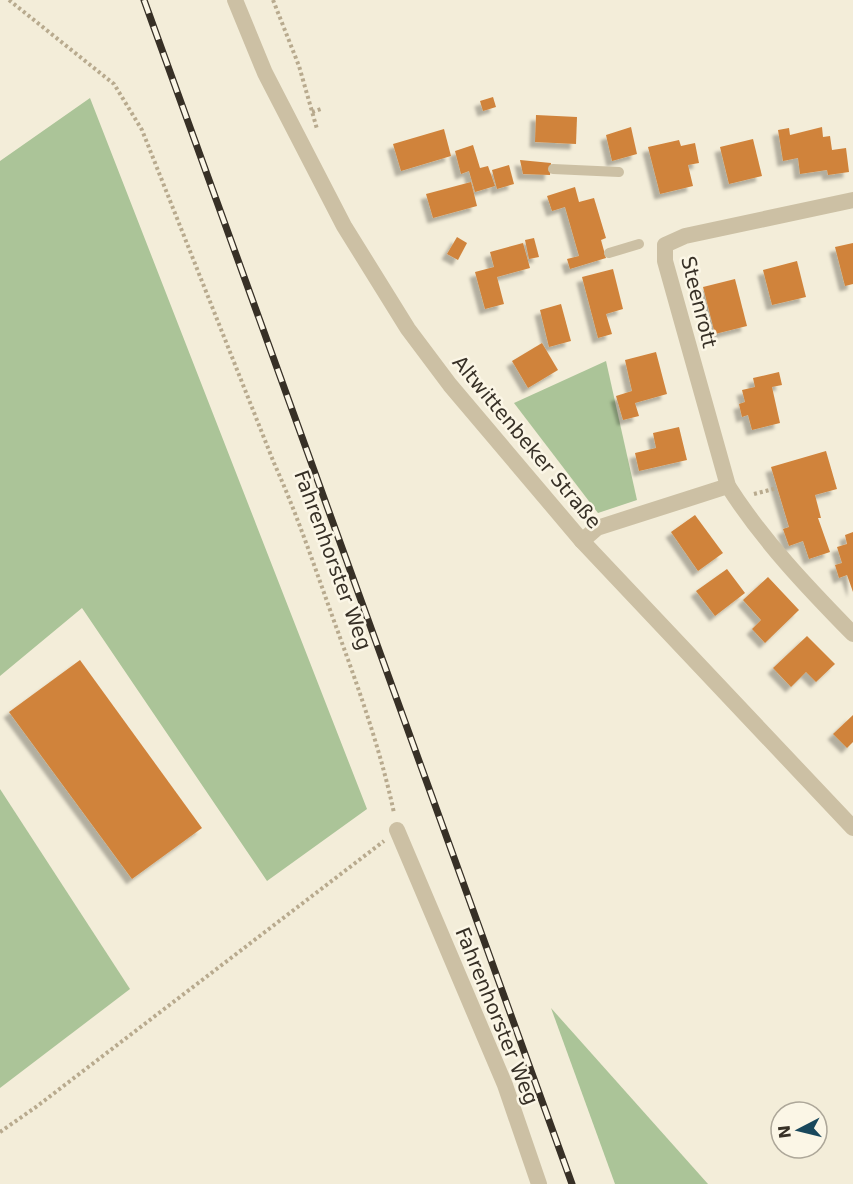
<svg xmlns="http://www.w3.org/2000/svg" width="853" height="1184" font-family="'DejaVu Sans',sans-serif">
	<defs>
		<filter id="shadow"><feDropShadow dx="-5.5" dy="5.5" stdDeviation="1.5" flood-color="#0004"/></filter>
	</defs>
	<rect width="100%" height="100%" fill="#f3edd9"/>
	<g fill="#abc498">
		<path d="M 90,98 L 367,809 L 267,881 L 82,608 L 0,676 L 0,161 Z"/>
		<path d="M 606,361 L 637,500 L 598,513 L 514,403 Z"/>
		<path d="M 0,789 L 130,989 L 0,1088 Z"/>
		<path d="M 551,1008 L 708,1184 L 615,1184 Z"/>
	</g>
	<g fill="#d0833b" filter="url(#shadow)">
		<path d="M 493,97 L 496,107 L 483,111 L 480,101 Z"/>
		<path d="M 536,115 L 577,117 L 576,144 L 535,142 Z"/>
		<path d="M 631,127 L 637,154 L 612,161 L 606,135 Z"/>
		<path d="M 822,127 L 823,137 L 830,136 L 832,150 L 846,148 L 849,172 L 828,175 L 827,170 L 800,174 L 798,158 L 783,161 L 778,130 L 789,128 L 790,135 Z"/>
		<path d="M 444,129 L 451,156 L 401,171 L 393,144 Z"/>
		<path d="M 753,139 L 762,176 L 729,184 L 720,147 Z"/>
		<path d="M 679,140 L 681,146 L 695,143 L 699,163 L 688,165 L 693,186 L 660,194 L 648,147 Z"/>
		<path d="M 473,145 L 480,168 L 488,166 L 495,186 L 475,192 L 469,171 L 461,174 L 455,151 Z"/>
		<path d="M 520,160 L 551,163 L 550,175 L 523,174 Z"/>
		<path d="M 509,165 L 514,184 L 497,189 L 492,170 Z"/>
		<path d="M 471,182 L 477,206 L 433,218 L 426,194 Z"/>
		<path d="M 575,187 L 579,202 L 594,198 L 606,238 L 601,240 L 606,258 L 570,269 L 567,259 L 579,256 L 565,207 L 552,211 L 547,196 Z"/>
		<path d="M 457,237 L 467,243 L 458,260 L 447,254 Z"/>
		<path d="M 534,238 L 539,257 L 529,259 L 525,240 Z"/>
		<path d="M 523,243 L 530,268 L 497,277 L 504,304 L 485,309 L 475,272 L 494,267 L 490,252 Z"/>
		<path d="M 853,243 L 853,284 L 845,286 L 835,247 Z"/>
		<path d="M 797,261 L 806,297 L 772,305 L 763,270 Z"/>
		<path d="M 613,269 L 623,309 L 606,314 L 612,334 L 598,338 L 582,277 Z"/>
		<path d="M 735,279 L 747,326 L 715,334 L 703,287 Z"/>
		<path d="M 561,304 L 571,341 L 549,347 L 540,310 Z"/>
		<path d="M 542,343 L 558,370 L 528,388 L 512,361 Z"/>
		<path d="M 656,352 L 667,394 L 635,403 L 639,416 L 623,420 L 616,396 L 632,391 L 625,360 Z"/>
		<path d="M 779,372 L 782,385 L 772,387 L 780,423 L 752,430 L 748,415 L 742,417 L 739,404 L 745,402 L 742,390 L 755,387 L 753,378 Z"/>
		<path d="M 679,427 L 687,460 L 639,471 L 635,453 L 656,448 L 653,433 Z"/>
		<path d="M 826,451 L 837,489 L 815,495 L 821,518 L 818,518 L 830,552 L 809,559 L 803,541 L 789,546 L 783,529 L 789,527 L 771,467 Z"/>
		<path d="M 695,515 L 723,553 L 698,571 L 671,532 Z"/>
		<path d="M 853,532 L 853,592 L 847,575 L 839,578 L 835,565 L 842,563 L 837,547 L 847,544 L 845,535 Z"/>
		<path d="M 727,569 L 745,593 L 715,616 L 696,591 Z"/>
		<path d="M 768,577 L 799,610 L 765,643 L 752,629 L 761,620 L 743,600 Z"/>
		<path d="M 807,636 L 835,664 L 816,682 L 806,672 L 791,687 L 773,668 Z"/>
		<path d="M 80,660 L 202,828 L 132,879 L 9,712 Z"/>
		<path d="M 853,715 L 853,742 L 847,748 L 833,734 Z"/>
	</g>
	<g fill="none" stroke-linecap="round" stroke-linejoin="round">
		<g stroke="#b8aa8e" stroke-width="4" stroke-dasharray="3 3" stroke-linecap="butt">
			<path d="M 9,0 L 114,84 L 142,130 L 274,463 C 297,514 315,568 334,621 C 357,684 380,747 394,813"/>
			<path d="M 273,0 L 299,66 L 317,129"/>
			<path d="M 312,112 L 321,109"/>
			<path d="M 754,494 L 777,488"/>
			<path d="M 0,1132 L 36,1107 L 384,841"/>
		</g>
		<g stroke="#ccc0a4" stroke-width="10">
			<path d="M 553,169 L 619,172"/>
			<path d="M 609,253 L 639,244"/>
		</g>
		<g stroke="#ccc0a4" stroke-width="16">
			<path d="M 853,200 L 685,236 L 665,245 L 665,261 L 728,486 C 763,541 808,588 853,634"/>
			<path d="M 582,541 L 597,528 L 728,486"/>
			<path d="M 397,830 L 505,1085 L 539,1184"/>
		</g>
		<path stroke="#ccc0a4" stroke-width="16" d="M 235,0 L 265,73 L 344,226 L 408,329 L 450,385 L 582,541 L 853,828"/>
		<g stroke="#373026" stroke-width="7">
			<path id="rail" d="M 144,0 L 572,1184"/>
		</g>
		<use href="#rail" stroke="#fbf6e6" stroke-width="4.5" stroke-dasharray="14" stroke-linecap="butt"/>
	</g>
	<g text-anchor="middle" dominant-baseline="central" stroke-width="5" stroke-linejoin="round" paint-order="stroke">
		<g font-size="20" fill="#373026" stroke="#fbf6e6">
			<text transform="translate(699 302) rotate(76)">Steenrott</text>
			<text transform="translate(527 442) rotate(50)">Altwittenbeker Straße</text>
			<text transform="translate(333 560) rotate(70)">Fahrenhorster Weg</text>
			<text transform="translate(497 1016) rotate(68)">Fahrenhorster Weg</text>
		</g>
	</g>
	<g transform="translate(799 1130) rotate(263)"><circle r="28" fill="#fbf6e6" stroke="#ada799" stroke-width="1.5"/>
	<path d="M0-4.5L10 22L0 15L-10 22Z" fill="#19485c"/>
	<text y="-9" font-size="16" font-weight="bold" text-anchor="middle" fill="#373026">N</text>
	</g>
</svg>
